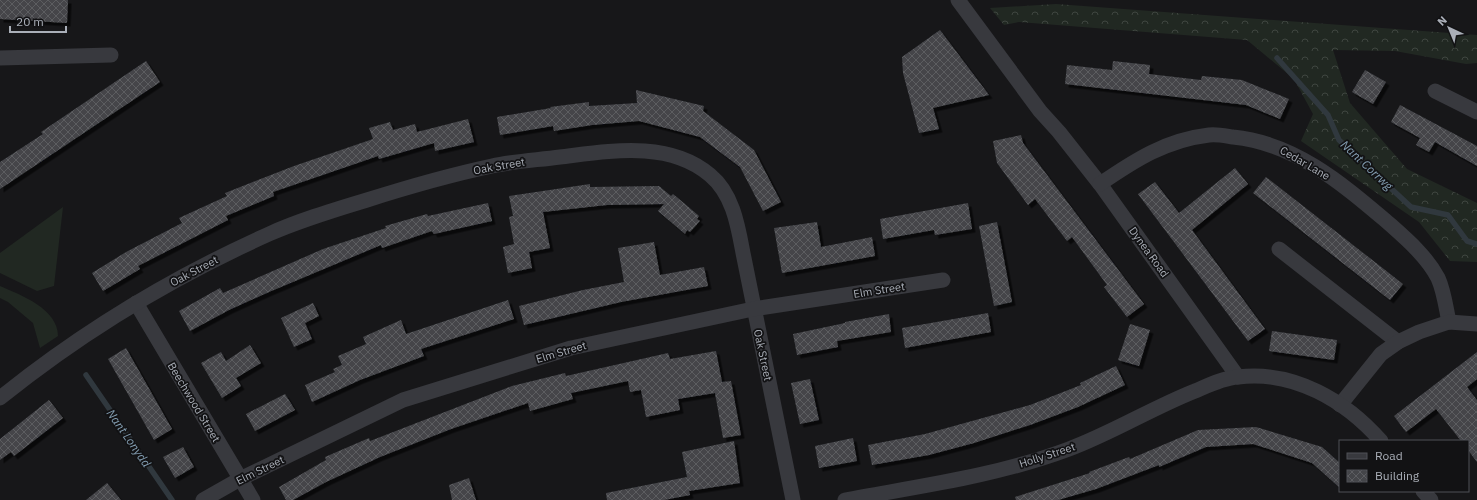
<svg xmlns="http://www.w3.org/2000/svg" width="1477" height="500" font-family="'IBM Plex Sans',sans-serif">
	<defs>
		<pattern id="forest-crowns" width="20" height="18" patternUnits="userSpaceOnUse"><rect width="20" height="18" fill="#212822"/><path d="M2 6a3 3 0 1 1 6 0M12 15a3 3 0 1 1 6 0" fill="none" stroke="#3f4540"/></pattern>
		<pattern id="building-cross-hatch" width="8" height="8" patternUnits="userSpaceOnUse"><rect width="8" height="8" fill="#444549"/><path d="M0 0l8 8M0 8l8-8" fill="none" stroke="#5c5d61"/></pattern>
		<filter id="shadow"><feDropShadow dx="3.5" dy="3.5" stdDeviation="0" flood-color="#0009"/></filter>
	</defs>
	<rect width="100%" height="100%" fill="#171719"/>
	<g fill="#212822">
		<path d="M 63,207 L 54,286 L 37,291 L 0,273 L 0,253 Z"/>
		<path d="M 0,286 C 21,295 58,309 58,336 L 40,348 L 33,323 L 8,302 L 0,298 Z"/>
	</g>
	<path fill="url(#forest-crowns)" d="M 1056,4 L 1477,35 L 1477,63 L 1466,64 L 1395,51 L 1333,50 L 1350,103 L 1407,169 L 1477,203 L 1477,262 L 1450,261 L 1419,222 L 1301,141 L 1313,114 L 1294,79 L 1247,40 L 1019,22 L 1004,25 L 990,8 Z"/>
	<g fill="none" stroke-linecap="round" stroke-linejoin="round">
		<g stroke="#30383e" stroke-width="5.5">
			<path d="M 1277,58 L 1328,115 L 1339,140 L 1411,207 L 1448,215 L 1467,241 L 1477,244"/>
			<path d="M 86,375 L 172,500"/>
		</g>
	</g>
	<g fill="url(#building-cross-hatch)" filter="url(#shadow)">
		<path d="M 0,0 L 68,0 L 67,23 L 0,19 Z"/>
		<path d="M 940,30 L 989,95 L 933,108 L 939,129 L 919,133 L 903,73 L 902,57 Z"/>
		<path d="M 146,61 L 160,82 L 0,189 L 0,162 L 43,134 L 41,132 Z"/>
		<path d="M 1113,61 L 1150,65 L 1149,74 L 1201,80 L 1202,76 L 1242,80 L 1289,99 L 1280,119 L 1246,105 L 1065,84 L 1067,65 L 1112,70 Z"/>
		<path d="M 1365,70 L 1386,82 L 1373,104 L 1352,92 Z"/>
		<path d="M 636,90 L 704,106 L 703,111 L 754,150 L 781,202 L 763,211 L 740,167 L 700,137 L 639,121 L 592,125 L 554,131 L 553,126 L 500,135 L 497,117 L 551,108 L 550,107 L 589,102 L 589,106 L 637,103 Z"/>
		<path d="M 1400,105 L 1477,146 L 1477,166 L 1435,142 L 1429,152 L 1416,145 L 1420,138 L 1391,122 Z"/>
		<path d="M 468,119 L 474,142 L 435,151 L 434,143 L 379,159 L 378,156 L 273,192 L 274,196 L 226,216 L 228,220 L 138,266 L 140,269 L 103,291 L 92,273 L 126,252 L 182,223 L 179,218 L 227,196 L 225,193 L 294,166 L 373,139 L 369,128 L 390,122 L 393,130 L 415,124 L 417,132 Z"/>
		<path d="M 1021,135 L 1023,143 L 1144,304 L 1127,317 L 1104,287 L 1107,285 L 1072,237 L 1067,241 L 1035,199 L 1028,205 L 997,163 L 993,141 Z"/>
		<path d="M 1235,168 L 1248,184 L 1192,230 L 1265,329 L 1248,341 L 1138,194 L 1155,182 L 1179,213 Z"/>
		<path d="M 1266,177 L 1403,284 L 1390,300 L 1253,193 Z"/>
		<path d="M 590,184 L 590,187 L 659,186 L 671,196 L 673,194 L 685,204 L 699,216 L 697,219 L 700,221 L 690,232 L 687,230 L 685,234 L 658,211 L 664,204 L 607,205 L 543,212 L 550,248 L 529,252 L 532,268 L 508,273 L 503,247 L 514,244 L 509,217 L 513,216 L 509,196 Z"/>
		<path d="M 488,203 L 492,221 L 434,234 L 432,231 L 382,248 L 381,245 L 269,292 L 229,310 L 190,331 L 179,311 L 220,288 L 223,293 L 323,249 L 386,228 L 385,226 L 427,214 L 428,216 Z"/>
		<path d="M 968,203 L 972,229 L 935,235 L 934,230 L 883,239 L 880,219 Z"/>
		<path d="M 817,222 L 821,247 L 872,237 L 875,256 L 782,273 L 774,228 Z"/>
		<path d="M 997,222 L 1012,302 L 994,306 L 979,226 Z"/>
		<path d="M 654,242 L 660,275 L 704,267 L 708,286 L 621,302 L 524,325 L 519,306 L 583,290 L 624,282 L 618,248 Z"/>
		<path d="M 508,300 L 514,319 L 421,349 L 424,356 L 360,380 L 312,402 L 305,385 L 335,372 L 333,369 L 342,365 L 338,356 L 366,344 L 363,337 L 401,320 L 406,334 Z"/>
		<path d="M 313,303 L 319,316 L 305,323 L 312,339 L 294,347 L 281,318 Z"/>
		<path d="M 988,313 L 991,332 L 905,348 L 902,328 Z"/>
		<path d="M 889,314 L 891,332 L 837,341 L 838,347 L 797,355 L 793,334 L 845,323 L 845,322 Z"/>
		<path d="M 1130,324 L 1150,330 L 1139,366 L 1118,360 Z"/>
		<path d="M 1272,331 L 1337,340 L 1334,360 L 1269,351 Z"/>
		<path d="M 250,345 L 261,363 L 236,378 L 241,386 L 222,398 L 201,363 L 221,352 L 226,361 Z"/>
		<path d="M 126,348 L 172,429 L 154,440 L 108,359 Z"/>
		<path d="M 716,351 L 722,382 L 731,381 L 741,435 L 723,438 L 715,393 L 678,399 L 680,410 L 646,417 L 641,390 L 630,392 L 628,381 L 571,393 L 573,399 L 530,411 L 528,403 L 451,429 L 380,457 L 326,482 L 293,500 L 286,500 L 279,487 L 326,460 L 325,457 L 369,438 L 370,441 L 512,386 L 565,373 L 566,376 L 668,353 L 670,359 Z"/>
		<path d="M 1477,352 L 1477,379 L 1467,387 L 1477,400 L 1477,462 L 1468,450 L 1468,441 L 1461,441 L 1436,409 L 1406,432 L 1394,416 Z"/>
		<path d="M 1116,366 L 1125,385 L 1078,407 L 1030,425 L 974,443 L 929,455 L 872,465 L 868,445 L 925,434 L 1030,405 L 1081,385 L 1080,383 Z"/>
		<path d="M 810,379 L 819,420 L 800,424 L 791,383 Z"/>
		<path d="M 285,394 L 295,410 L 255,431 L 246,414 Z"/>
		<path d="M 49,400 L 63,418 L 14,456 L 11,452 L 0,460 L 0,439 Z"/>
		<path d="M 1256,427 L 1322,447 L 1340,463 L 1340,488 L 1312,463 L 1253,444 L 1206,447 L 1159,467 L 1159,465 L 1096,489 L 1058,500 L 1016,500 L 1015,497 L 1090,473 L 1089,472 L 1129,457 L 1130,459 L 1198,430 Z"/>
		<path d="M 853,438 L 857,461 L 819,468 L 815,446 Z"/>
		<path d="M 734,441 L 740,483 L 689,491 L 690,495 L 664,500 L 607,500 L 606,493 L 687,477 L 682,452 Z"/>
		<path d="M 183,447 L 194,467 L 175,478 L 163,457 Z"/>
		<path d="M 469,478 L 476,500 L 452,500 L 449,485 Z"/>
		<path d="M 107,483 L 121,500 L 86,500 Z"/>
	</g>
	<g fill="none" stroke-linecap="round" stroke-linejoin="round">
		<g stroke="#38393e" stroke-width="15">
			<path d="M 958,0 L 1040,111 L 1059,132 L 1100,184 L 1238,377"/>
			<path d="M 0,58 L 111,55"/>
			<path d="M 1435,91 L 1477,112"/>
			<path d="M 1100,184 C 1135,160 1166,140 1209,135 C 1217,134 1226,136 1233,137 C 1294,143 1340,182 1385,220 C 1404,237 1426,255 1438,278 C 1444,291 1446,308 1449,322"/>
			<path d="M 1279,249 L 1398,342"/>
			<path d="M 136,303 L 253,500"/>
			<path d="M 0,398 C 82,332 173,277 269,234 C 300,220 334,210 367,200 C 408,187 450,175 492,166 C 514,161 538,160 560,157 C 610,151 669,140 710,175 C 733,194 738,226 743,253 L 793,500"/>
			<path d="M 1340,405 L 1381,354 L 1398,342 L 1419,332 L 1449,322 L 1477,324"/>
			<path d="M 1423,491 L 1431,500"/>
			<path d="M 203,500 L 240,479 L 403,400 L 571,348 L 753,309 L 943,280"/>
			<path d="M 845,500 C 920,486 997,476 1069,449 C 1112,433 1152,408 1195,391 C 1209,385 1223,378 1238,377 C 1294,370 1346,401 1381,441"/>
		</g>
	</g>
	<g text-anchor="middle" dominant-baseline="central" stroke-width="3.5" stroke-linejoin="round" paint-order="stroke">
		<g font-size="11" fill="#aaafb8" stroke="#121214">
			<text transform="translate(1305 163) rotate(30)">Cedar Lane</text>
			<text transform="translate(499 166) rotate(-10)">Oak Street</text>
			<text transform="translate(1149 252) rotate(54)">Dynea Road</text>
			<text transform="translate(194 271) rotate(-28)">Oak Street</text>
			<text transform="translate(879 290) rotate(-9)">Elm Street</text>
			<text transform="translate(561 352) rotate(-16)">Elm Street</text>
			<text transform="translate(763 355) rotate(78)">Oak Street</text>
			<text transform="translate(194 402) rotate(59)">Beechwood Street</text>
			<text transform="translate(1047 455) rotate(-18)">Holly Street</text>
			<text transform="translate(260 470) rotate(-26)">Elm Street</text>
		</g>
		<g font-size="12" font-style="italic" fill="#839db1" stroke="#121214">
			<text transform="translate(1367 165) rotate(43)">Nant Corrwg</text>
			<text transform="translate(129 438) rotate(55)">Nant Lonydd</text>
		</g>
	</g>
	<rect x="1339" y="440" width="130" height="52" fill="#121214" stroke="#4f5156"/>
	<rect x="1347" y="453" width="20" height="6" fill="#38393e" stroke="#4f5156"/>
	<text x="1375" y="460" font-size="12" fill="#aaafb8">Road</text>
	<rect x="1347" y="470" width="20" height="12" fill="url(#building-cross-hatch)" stroke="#4f5156"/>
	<text x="1375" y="480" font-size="12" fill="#aaafb8">Building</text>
	<g transform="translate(1449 28) rotate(316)" stroke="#121214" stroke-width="3" paint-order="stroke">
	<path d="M0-3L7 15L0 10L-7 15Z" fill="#aaafb8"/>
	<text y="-6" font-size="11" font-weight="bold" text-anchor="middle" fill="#aaafb8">N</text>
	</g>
	<path d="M10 26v6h56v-6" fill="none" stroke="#aaafb8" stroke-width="2"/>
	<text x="16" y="26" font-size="12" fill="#aaafb8" stroke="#121214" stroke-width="3" paint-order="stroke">20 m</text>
</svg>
